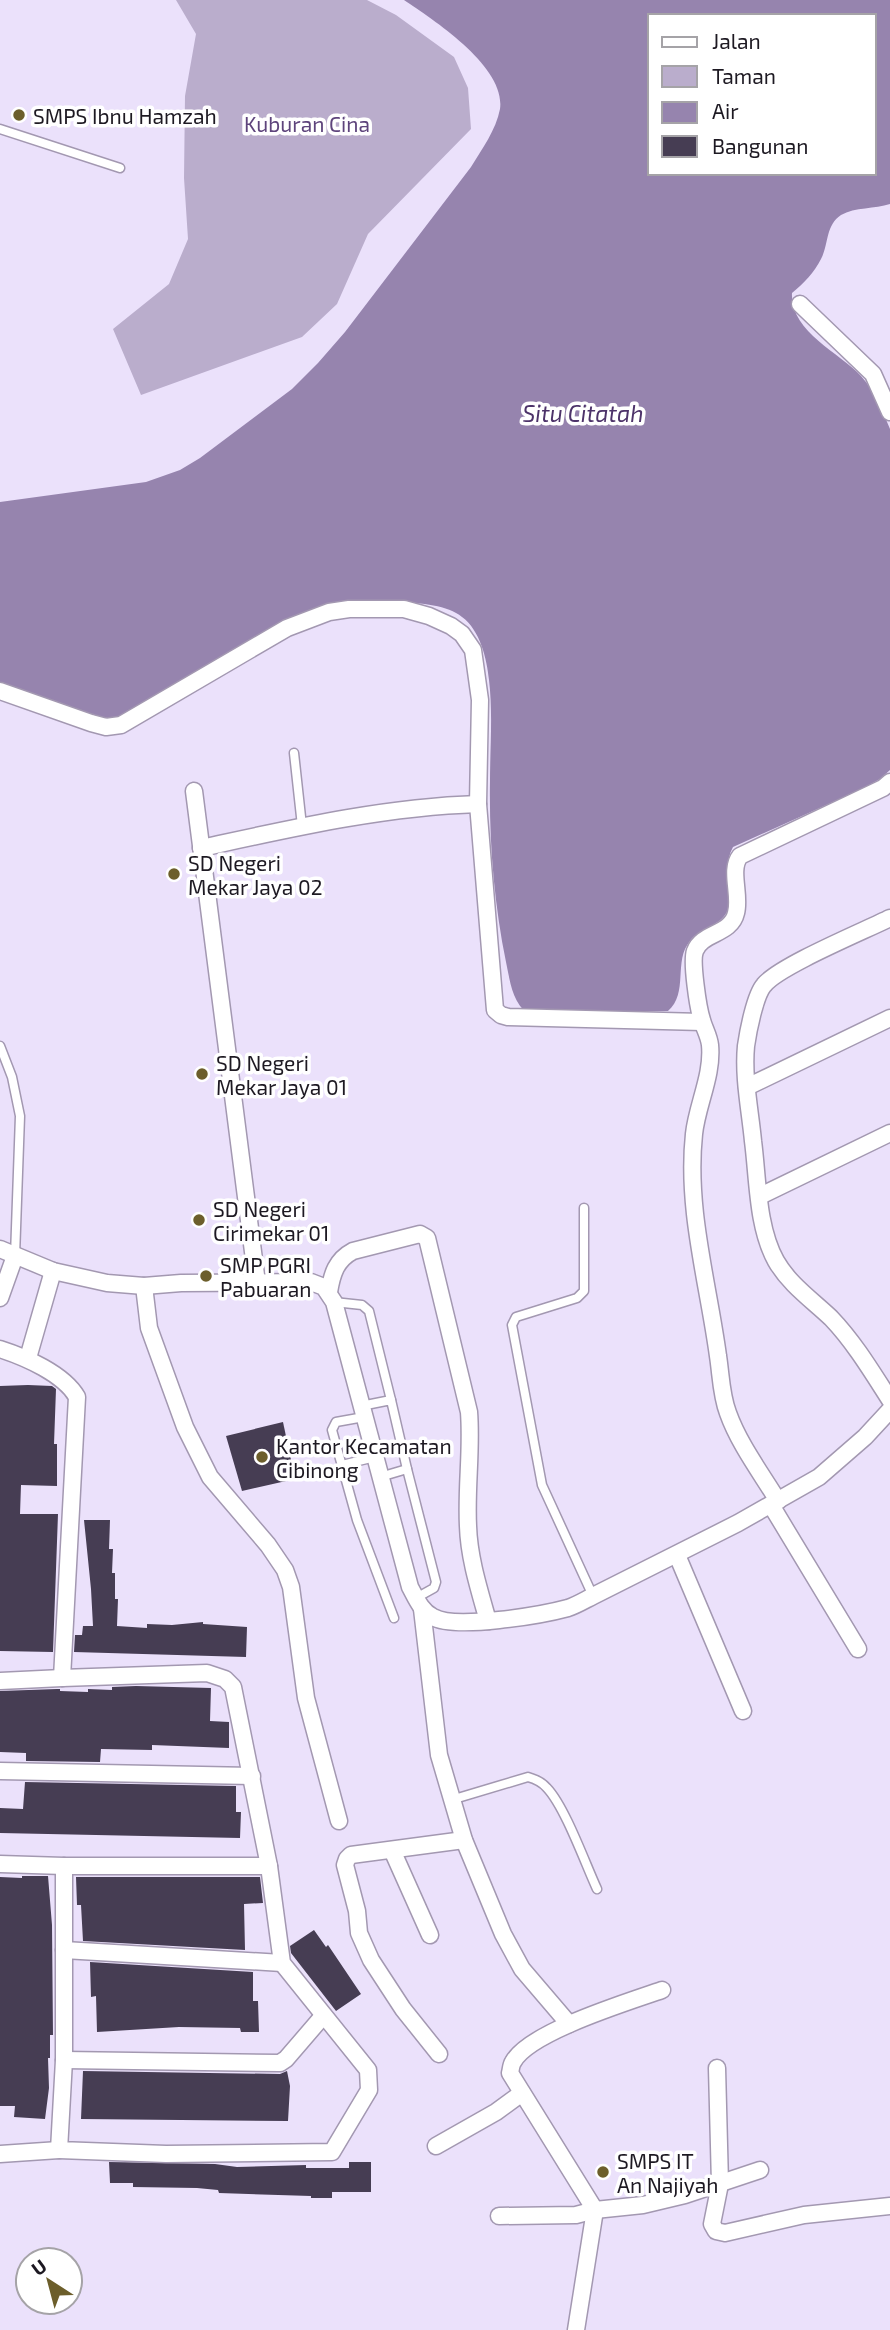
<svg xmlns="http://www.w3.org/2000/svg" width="890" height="2330" font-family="'Exo 2',sans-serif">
	<rect width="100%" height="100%" fill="#ebe1fb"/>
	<path fill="#baadcc" d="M 176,0 L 367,0 L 396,15 L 454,57 L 468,88 L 471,129 L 368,234 L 337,304 L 302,337 L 141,395 L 113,329 L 169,284 L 188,239 L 184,178 L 185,96 L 196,34 Z"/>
	<path fill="#9684ae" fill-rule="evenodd" d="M 404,0 L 890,0 L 890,204 C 875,209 855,207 841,215 C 825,226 829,244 821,259 C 814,273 804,283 792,293 C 790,332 839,352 861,376 C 875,392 882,410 890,429 L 890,770 L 880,779 L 862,789 L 733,847 C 722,867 733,885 729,906 C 724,927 701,926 690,941 C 673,961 689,993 668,1011 L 528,1014 C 512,1002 510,981 506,962 C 494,903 489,841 490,781 C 490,748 493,713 489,680 C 487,659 480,630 462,617 C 437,597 378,603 347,605 L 118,720 L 100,719 L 0,684 L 0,502 L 146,482 L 180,470 L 200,458 L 292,389 L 318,363 L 345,332 L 471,167 C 482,149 496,130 500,109 C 506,67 435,21 404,0 ZM 650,16 L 874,16 L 874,173 L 650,173 Z"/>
	<g fill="#463d53">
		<path d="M 28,1385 L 52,1386 L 56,1389 L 54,1444 L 57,1444 L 57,1486 L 21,1485 L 20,1514 L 58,1514 L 53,1652 L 0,1651 L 0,1386 Z"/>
		<path d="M 283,1422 L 295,1479 L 242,1491 L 226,1436 Z"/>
		<path d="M 84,1520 L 110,1520 L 109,1549 L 113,1549 L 112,1573 L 115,1573 L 115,1599 L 118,1599 L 117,1626 L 147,1628 L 147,1624 L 172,1625 L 203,1622 L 203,1624 L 247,1627 L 246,1657 L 74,1652 L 75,1635 L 82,1635 L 83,1626 L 93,1626 L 91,1589 Z"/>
		<path d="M 136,1686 L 211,1688 L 210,1721 L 229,1722 L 229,1748 L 152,1745 L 152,1750 L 101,1749 L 100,1762 L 26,1761 L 26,1753 L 0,1752 L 0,1691 L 57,1689 L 60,1689 L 60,1691 L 88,1692 L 88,1689 L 112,1690 L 112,1687 Z"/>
		<path d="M 25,1782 L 236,1786 L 236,1812 L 241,1812 L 240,1838 L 0,1833 L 0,1808 L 23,1809 Z"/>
		<path d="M 22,1876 L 48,1876 L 52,1925 L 53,2035 L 50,2035 L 50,2058 L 48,2058 L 49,2088 L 45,2119 L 14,2117 L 15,2106 L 0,2106 L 0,1877 L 22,1878 Z"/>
		<path d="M 76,1877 L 260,1877 L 263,1903 L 244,1904 L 245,1950 L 83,1941 L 81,1905 L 77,1905 Z"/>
		<path d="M 314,1930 L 326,1947 L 328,1945 L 361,1994 L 336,2011 L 291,1953 L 290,1946 Z"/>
		<path d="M 90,1962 L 253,1972 L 253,2001 L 258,2001 L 259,2032 L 241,2032 L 240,2028 L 179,2027 L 97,2032 L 96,1996 L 91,1997 Z"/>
		<path d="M 83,2071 L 280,2074 L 287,2071 L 290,2086 L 288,2121 L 81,2119 Z"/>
		<path d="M 109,2162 L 215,2164 L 237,2167 L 306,2165 L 306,2168 L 349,2168 L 349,2162 L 371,2162 L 371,2192 L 332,2192 L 332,2198 L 311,2198 L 311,2196 L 219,2193 L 218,2190 L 197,2188 L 133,2187 L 133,2183 L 110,2183 Z"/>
	</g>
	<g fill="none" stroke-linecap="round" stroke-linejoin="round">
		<g stroke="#a398b1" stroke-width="11">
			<g id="service">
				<path d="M 0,129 L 120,168"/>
				<path d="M 294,753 L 302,826"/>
				<path d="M 0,1046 L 12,1077 L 20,1116 L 15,1256"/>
				<path d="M 584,1208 L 584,1291 L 577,1298 L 516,1317 L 512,1325 L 542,1485 L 593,1596"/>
				<path d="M 334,1302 L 362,1305 L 369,1311 L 391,1400"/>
				<path d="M 361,1406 L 391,1400 L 407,1469"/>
				<path d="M 364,1417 L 336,1422 L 332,1430 L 357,1520 L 394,1618"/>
				<path d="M 342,1465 L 375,1457"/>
				<path d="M 380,1477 L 407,1469 L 436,1582 L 434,1588 L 416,1598"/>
				<path d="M 451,1800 L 528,1777 C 535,1779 542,1782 547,1788 C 565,1807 585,1863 597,1889"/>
			</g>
		</g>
		<g stroke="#a398b1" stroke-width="19">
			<g id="minor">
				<path d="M 800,304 L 873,374 L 890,412"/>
				<path d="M 0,691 L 91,723 L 106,727 L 121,725 L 287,628 L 329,612 L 349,609 L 404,609 L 429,616 L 451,626 L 462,634 L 473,650 L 480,700 L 478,804 L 495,1010 L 501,1015 L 508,1017 L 702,1022"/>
				<path d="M 194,791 L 257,1283"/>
				<path d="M 201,848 C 293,828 384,807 478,804"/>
				<path d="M 890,918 C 864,931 779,966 764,985 C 755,995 748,1032 746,1046 C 743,1077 750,1110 753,1141 C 758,1179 757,1227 776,1261 C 789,1284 812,1300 831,1318 C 854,1342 872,1372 890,1400"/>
				<path d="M 747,1087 L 890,1018"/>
				<path d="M 760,1196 L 890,1133"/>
				<path d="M 0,1249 L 53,1271 L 107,1283 L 144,1286 L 181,1283 L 311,1282 L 324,1287 L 334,1302 L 410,1587 C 416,1598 421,1611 433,1617 C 455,1630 542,1615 568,1608 C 577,1605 585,1600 593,1596 L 738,1523 L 819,1477 L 865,1437 L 890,1410"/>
				<path d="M 144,1286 L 149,1328 L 185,1427 L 210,1477 L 268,1545 L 285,1570 L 291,1587 L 306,1698 L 339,1821"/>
				<path d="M 329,1292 C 332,1274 336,1260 353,1251 L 420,1234 L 427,1238 L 469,1412 C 472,1450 466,1487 468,1526 C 469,1558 479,1589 488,1621"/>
				<path d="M 0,1298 L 15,1256"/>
				<path d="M 0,1349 C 25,1357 64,1374 77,1397 L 62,1678 L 207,1673 L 225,1679 L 233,1687 L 269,1866 L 282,1963 L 368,2070 L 369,2090 L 332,2152 L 166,2154 L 59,2150 L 64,2060 L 64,1866"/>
				<path d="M 28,1358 L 53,1271"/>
				<path d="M 778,1501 C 761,1473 739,1444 728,1413 C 721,1395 721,1375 718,1356 C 708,1282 686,1209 694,1134 C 697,1105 713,1075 710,1045 C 709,1036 704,1028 702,1020 C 698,1008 691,961 695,951 C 702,932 731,935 736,913 C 741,895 729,870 740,856 L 883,788 L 890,782"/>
				<path d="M 771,1505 L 858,1649"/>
				<path d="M 677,1555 L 743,1711"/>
				<path d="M 422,1609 L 439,1755 L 464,1840 L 503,1934 L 522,1969 L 569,2024"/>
				<path d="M 0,1681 L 62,1678"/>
				<path d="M 0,1771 L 252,1776"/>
				<path d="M 392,1850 L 430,1935"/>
				<path d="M 0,1864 L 64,1866 L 269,1866"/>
				<path d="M 64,1950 L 282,1963"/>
				<path d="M 439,2054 L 403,2009 L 371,1960 L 359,1933 L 357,1911 L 345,1865 L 347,1859 L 351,1855 L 464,1840"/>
				<path d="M 64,2060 L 280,2063 L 286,2059 L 323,2016"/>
				<path d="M 717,2068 L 720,2184 L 712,2224 L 716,2231 L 725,2233 L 804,2215 L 890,2206"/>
				<path d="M 436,2146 L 496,2112 L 522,2093"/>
				<path d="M 0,2154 L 59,2150"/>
				<path d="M 499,2216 L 576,2215 L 595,2210 L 643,2205 L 685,2195 L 760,2170"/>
				<path d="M 576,2330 L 595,2210 L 510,2073 C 511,2069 511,2065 513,2062 C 529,2032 628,2002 662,1990"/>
			</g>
		</g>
		<use href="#service" stroke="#fff" stroke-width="8"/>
		<use href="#minor" stroke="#fff" stroke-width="16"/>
	</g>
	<g fill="#6c5e2b" stroke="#fff" stroke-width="2.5">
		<circle cx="19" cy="115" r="7"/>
		<circle cx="174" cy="874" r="7"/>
		<circle cx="202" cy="1074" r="7"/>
		<circle cx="199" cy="1220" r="7"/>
		<circle cx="206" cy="1276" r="7"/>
		<circle cx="262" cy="1457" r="7"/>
		<circle cx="603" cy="2172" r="7"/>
	</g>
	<g text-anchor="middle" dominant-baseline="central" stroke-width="7" stroke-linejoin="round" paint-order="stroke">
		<g font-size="21" fill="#1d1922" stroke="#fff" text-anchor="start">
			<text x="33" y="115">SMPS Ibnu Hamzah</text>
			<text x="188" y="862">SD Negeri<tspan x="188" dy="24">Mekar Jaya 02</tspan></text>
			<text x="216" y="1062">SD Negeri<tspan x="216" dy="24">Mekar Jaya 01</tspan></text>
			<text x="213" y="1208">SD Negeri<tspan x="213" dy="24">Cirimekar 01</tspan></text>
			<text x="220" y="1264">SMP PGRI<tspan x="220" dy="24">Pabuaran</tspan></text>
			<text x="276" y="1445">Kantor Kecamatan<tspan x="276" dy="24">Cibinong</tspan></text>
			<text x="617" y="2160">SMPS IT<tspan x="617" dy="24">An Najiyah</tspan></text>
		</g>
		<g font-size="21" fill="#5e447c" stroke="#fff">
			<text x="307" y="123">Kuburan Cina</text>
		</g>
		<g font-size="23" font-style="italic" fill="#4d336a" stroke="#fff">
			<text x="583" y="413">Situ Citatah</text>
		</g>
	</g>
	<rect x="648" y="14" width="228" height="161" fill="#ffffff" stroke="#a5a3a7" stroke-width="2"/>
	<rect x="662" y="37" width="35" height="10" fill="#ffffff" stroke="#a5a3a7" stroke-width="2"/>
	<text x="712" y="49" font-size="21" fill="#1d1922">Jalan</text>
	<rect x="662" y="66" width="35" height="21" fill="#baadcc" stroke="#a5a3a7" stroke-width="2"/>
	<text x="712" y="84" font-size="21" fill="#1d1922">Taman</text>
	<rect x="662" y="102" width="35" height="21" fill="#9684ae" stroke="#a5a3a7" stroke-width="2"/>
	<text x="712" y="119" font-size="21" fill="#1d1922">Air</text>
	<rect x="662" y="136" width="35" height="21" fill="#463d53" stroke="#a5a3a7" stroke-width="2"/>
	<text x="712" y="154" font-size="21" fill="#1d1922">Bangunan</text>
	<g transform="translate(49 2281) rotate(324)"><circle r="33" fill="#ffffff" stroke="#a5a3a7" stroke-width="2"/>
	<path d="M0-5L12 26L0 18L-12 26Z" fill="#6c5e2b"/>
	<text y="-10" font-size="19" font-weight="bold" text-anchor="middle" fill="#1d1922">U</text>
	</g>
</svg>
